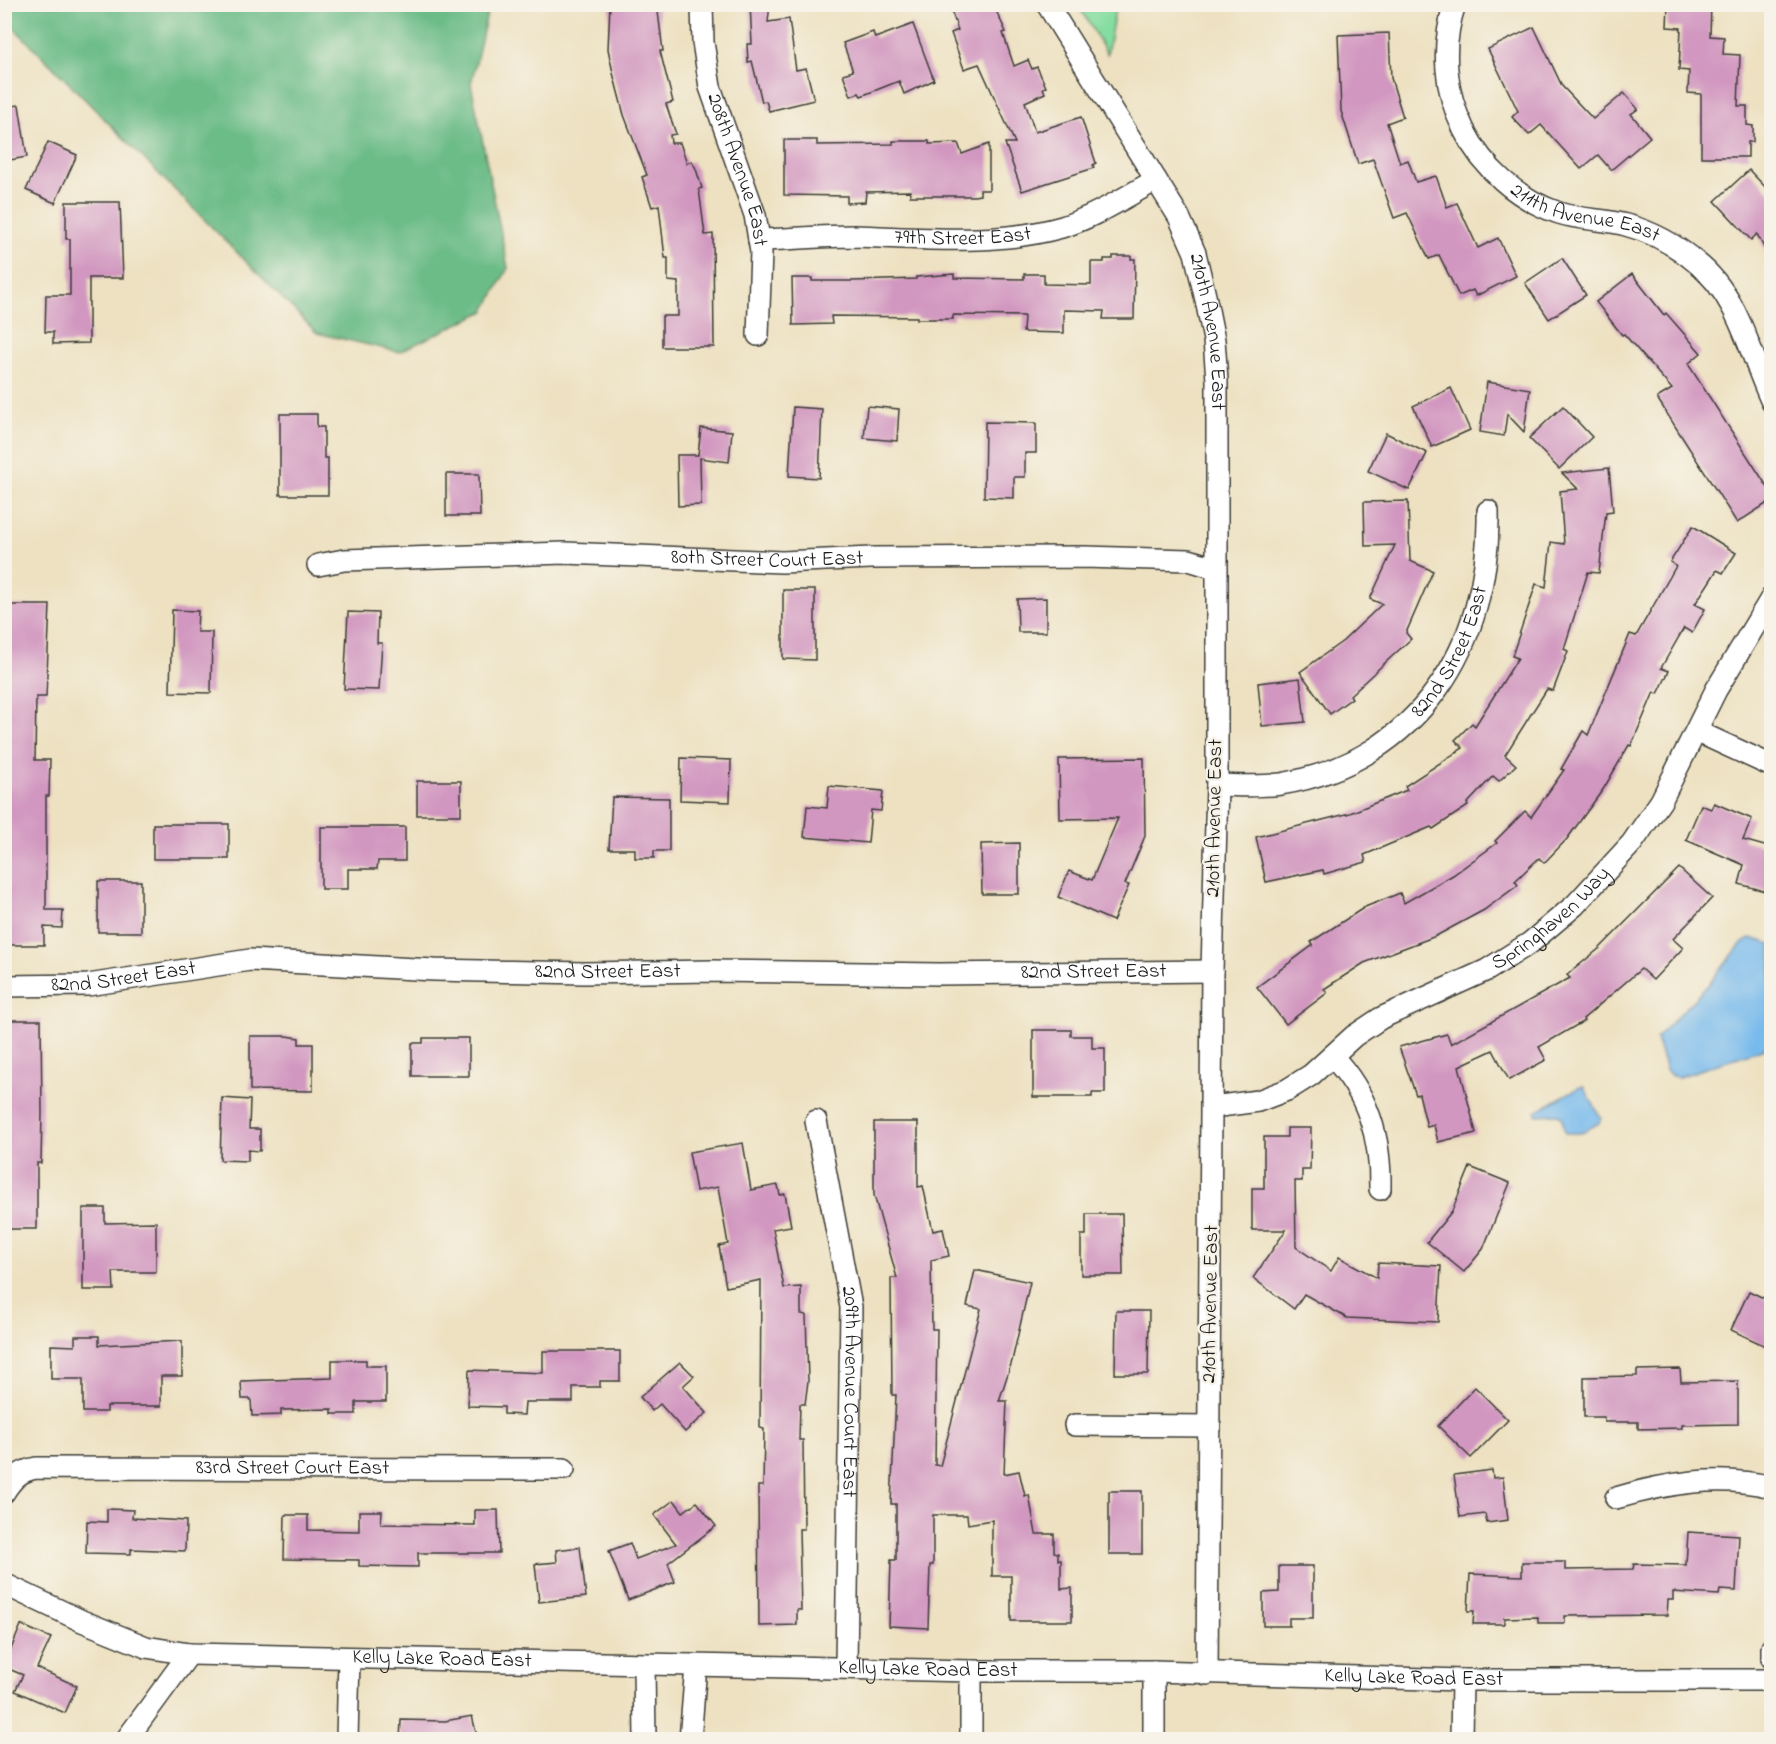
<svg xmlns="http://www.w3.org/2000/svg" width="1776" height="1744" font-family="'Indie Flower',sans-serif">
	<rect width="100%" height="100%" fill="#f7f3e8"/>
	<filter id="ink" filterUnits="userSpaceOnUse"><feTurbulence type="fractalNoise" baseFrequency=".0167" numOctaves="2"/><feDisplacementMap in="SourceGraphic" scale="12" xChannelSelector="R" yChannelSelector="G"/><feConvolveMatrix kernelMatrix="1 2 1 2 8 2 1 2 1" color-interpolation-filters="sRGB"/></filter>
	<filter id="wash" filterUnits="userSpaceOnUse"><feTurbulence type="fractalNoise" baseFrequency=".008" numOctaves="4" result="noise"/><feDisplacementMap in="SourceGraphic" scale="24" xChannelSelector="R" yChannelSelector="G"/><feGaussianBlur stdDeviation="1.35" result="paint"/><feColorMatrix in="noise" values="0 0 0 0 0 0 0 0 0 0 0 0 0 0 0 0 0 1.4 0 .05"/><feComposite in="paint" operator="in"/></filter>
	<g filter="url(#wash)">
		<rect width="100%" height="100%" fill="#ede1c1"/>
		<path fill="#85dda1" stroke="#507c5e" stroke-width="1.5" d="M 1078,5 L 1116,5 L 1107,54 Z"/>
		<path fill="#6cbc87" stroke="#446c52" stroke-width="1.5" d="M 4,5 L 489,5 L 471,84 L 508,268 L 485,311 L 399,352 L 317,333 L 5,19 Z"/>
		<g fill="#77baec" stroke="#4a6b84" stroke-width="1.5">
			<path d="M 1751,938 L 1771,944 L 1771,1046 L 1679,1077 L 1672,1076 L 1666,1070 L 1656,1038 L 1708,985 L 1743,942 Z"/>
			<path d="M 1580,1087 L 1584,1087 L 1601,1118 L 1599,1123 L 1581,1133 L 1565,1133 L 1562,1117 L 1558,1114 L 1536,1115 L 1536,1111 Z"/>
		</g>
		<g id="blocks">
			<g fill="#d197c0">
				<path d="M 610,4 L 657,4 L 663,51 L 660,51 L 673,102 L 666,104 L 676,134 L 670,135 L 671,143 L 680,143 L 687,163 L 692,161 L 696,169 L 702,188 L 699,189 L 705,235 L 713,234 L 714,347 L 662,347 L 662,316 L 678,316 L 678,282 L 668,281 L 668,258 L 665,258 L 659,205 L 652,207 L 642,177 L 647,175 L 624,115 L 613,73 L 608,49 Z"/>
				<path d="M 750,4 L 770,4 L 768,22 L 789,19 L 796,70 L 806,68 L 814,100 L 769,111 L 766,101 L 762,102 L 752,61 L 748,62 L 747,44 L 752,44 Z"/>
				<path d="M 949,4 L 993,4 L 1006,32 L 1003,33 L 1014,66 L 1028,60 L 1032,69 L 1037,67 L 1046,87 L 1043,88 L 1045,93 L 1025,102 L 1035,132 L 1081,117 L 1096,163 L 1093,165 L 1094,168 L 1022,191 L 1005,143 L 1015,143 L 979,64 L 964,69 L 951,33 L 958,30 Z"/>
				<path d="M 1668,4 L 1711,4 L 1710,36 L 1724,37 L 1723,54 L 1740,55 L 1738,106 L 1747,106 L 1747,125 L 1753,126 L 1753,142 L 1748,142 L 1748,157 L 1701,157 L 1701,94 L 1688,93 L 1689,71 L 1679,70 L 1681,28 L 1667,27 Z"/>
				<path d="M 913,24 L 934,80 L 904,94 L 899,81 L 861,96 L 859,93 L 851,96 L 843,74 L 853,71 L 843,43 L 873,32 L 875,38 Z"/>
				<path d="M 1534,27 L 1562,86 L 1593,119 L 1624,93 L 1638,109 L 1631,114 L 1650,137 L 1611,170 L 1598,155 L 1581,169 L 1541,125 L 1529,135 L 1512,117 L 1518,111 L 1488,49 Z"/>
				<path d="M 1389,33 L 1391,78 L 1403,117 L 1387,123 L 1400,163 L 1408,160 L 1416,182 L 1436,176 L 1447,207 L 1457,203 L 1478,248 L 1498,238 L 1516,276 L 1476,296 L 1473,290 L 1459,296 L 1439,255 L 1429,259 L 1407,213 L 1394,218 L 1373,159 L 1358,164 L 1341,111 L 1338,35 Z"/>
				<path d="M 19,105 L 27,157 L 4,161 L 4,107 Z"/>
				<path d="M 784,140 L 817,140 L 817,145 L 893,144 L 893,141 L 929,141 L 929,144 L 958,143 L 962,154 L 989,144 L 989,190 L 980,190 L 980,195 L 974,196 L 910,196 L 910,191 L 866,192 L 865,202 L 847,203 L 847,196 L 784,195 Z"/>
				<path d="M 48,142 L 77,155 L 55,203 L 26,190 Z"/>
				<path d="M 1749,170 L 1772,194 L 1772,263 L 1757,234 L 1751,240 L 1715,201 Z"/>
				<path d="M 66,202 L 120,202 L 123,278 L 89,278 L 89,343 L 53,344 L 53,332 L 45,332 L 46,295 L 70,295 L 70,239 L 66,239 Z"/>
				<path d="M 1113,256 L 1131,256 L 1131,259 L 1135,259 L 1134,319 L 1103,319 L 1104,311 L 1064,310 L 1064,333 L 1023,332 L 1024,316 L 953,315 L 953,319 L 917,319 L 917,317 L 831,316 L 832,324 L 793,325 L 792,278 L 812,278 L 812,281 L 853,281 L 916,279 L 916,277 L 954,274 L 954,278 L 1024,279 L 1024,274 L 1044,274 L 1044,284 L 1091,285 L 1091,262 L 1104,262 L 1104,259 L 1113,259 Z"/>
				<path d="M 1562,258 L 1586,295 L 1549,319 L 1525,283 Z"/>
				<path d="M 1632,274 L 1664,315 L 1666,313 L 1701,353 L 1688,364 L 1772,494 L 1772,500 L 1737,523 L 1657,398 L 1672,389 L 1624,334 L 1622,335 L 1596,302 Z"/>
				<path d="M 1487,382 L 1530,389 L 1524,432 L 1507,414 L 1504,436 L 1480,432 Z"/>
				<path d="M 1451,388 L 1470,430 L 1432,447 L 1413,406 Z"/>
				<path d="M 867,406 L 899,409 L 897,441 L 864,438 Z"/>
				<path d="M 1563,406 L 1592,437 L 1559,469 L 1529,438 Z"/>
				<path d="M 793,407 L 822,409 L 819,478 L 789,476 Z"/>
				<path d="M 280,414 L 317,414 L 317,427 L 324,427 L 324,458 L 328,458 L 328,495 L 280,495 Z"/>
				<path d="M 985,422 L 1036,423 L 1036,453 L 1025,453 L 1025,477 L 1014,477 L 1014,498 L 984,497 Z"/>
				<path d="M 701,428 L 732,431 L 729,462 L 700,458 L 701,505 L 678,506 L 677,455 L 698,455 Z"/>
				<path d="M 1386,433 L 1427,453 L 1409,490 L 1368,471 Z"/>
				<path d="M 1609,468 L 1613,511 L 1606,512 L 1599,573 L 1588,572 L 1564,649 L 1568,651 L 1553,691 L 1547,689 L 1505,755 L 1516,765 L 1499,781 L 1493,776 L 1467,804 L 1468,806 L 1433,829 L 1431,827 L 1364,855 L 1366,862 L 1324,874 L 1323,870 L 1266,882 L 1256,837 L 1350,813 L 1407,790 L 1405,786 L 1463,748 L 1455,740 L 1472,723 L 1475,726 L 1518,658 L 1512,656 L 1536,584 L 1546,587 L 1551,542 L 1564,544 L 1560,491 L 1578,489 L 1562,473 Z"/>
				<path d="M 446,474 L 479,474 L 480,516 L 446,516 Z"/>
				<path d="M 1408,501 L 1410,561 L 1433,571 L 1406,633 L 1411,639 L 1350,695 L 1352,698 L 1330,714 L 1300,672 L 1343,641 L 1382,604 L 1370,599 L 1395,545 L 1365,546 L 1364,502 Z"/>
				<path d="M 1693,526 L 1736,553 L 1723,573 L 1717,570 L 1695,604 L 1705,609 L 1692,633 L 1684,628 L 1661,668 L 1669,671 L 1658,694 L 1654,692 L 1631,746 L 1629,745 L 1604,788 L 1567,839 L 1544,863 L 1539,858 L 1515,881 L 1518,885 L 1484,910 L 1436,936 L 1364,963 L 1324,989 L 1327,993 L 1286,1024 L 1257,987 L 1313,945 L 1311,942 L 1365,907 L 1400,893 L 1404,903 L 1453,875 L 1497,843 L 1495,841 L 1525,811 L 1531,817 L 1564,770 L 1561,769 L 1583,731 L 1588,735 L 1630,634 L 1636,636 L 1676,566 L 1670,562 Z"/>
				<path d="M 783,590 L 815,590 L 815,660 L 783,659 Z"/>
				<path d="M 1046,598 L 1046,632 L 1018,632 L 1017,599 Z"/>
				<path d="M 4,605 L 50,605 L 46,697 L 36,697 L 35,760 L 50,760 L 49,796 L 46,796 L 46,910 L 63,910 L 62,928 L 44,927 L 44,945 L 4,945 Z"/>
				<path d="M 172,610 L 198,611 L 197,632 L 212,632 L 211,693 L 170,692 Z"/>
				<path d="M 348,612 L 378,613 L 377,643 L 382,643 L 379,690 L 344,689 Z"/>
				<path d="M 1300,678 L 1305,722 L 1262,726 L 1258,683 Z"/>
				<path d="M 681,758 L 731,760 L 730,802 L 680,800 Z"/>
				<path d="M 1144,758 L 1145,836 L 1125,884 L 1129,885 L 1113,921 L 1058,897 L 1069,871 L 1092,880 L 1118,818 L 1060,819 L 1059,759 Z"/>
				<rect x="417" y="781" width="44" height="34"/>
				<path d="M 829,786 L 883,791 L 881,811 L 871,810 L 868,843 L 804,837 L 807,806 L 827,808 Z"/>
				<path d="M 612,797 L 669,798 L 669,851 L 654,851 L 654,858 L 635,858 L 635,849 L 609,849 Z"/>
				<path d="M 1714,803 L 1752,819 L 1743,840 L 1772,848 L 1772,893 L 1739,884 L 1744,865 L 1686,840 L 1701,805 L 1711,809 Z"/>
				<rect x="153" y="824" width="76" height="35"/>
				<path d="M 321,827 L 405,827 L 405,861 L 378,861 L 377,869 L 348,869 L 348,889 L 321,889 Z"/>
				<path d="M 1019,843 L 1019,894 L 982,894 L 981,844 Z"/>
				<path d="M 1679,868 L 1712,898 L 1673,939 L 1683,948 L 1653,980 L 1641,969 L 1583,1019 L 1584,1021 L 1539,1047 L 1546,1060 L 1509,1080 L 1493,1050 L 1459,1066 L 1476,1133 L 1438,1142 L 1434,1125 L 1427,1127 L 1419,1094 L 1416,1095 L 1399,1047 L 1447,1034 L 1451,1044 L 1570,978 L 1567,975 L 1600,948 Z"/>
				<rect x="98" y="881" width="43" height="51"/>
				<path d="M 4,1020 L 41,1020 L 42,1113 L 41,1163 L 37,1163 L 37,1229 L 4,1229 Z"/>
				<path d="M 1033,1030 L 1071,1030 L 1071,1036 L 1092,1036 L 1092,1048 L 1105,1048 L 1105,1093 L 1092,1093 L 1092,1097 L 1033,1097 Z"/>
				<path d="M 250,1036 L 287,1036 L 299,1038 L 299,1044 L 313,1044 L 313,1091 L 250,1090 Z"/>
				<path d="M 423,1038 L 469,1038 L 469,1076 L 412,1076 L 412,1043 L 423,1043 Z"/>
				<path d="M 222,1098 L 250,1100 L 249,1129 L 260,1129 L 260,1151 L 248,1150 L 248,1161 L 220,1160 Z"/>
				<path d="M 874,1122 L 918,1122 L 918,1187 L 923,1186 L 933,1231 L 943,1229 L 949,1256 L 931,1260 L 932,1329 L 937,1329 L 935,1465 L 940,1466 L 981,1309 L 967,1306 L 975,1270 L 1030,1282 L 1012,1361 L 999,1401 L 1007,1401 L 1004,1474 L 1019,1471 L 1025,1496 L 1029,1495 L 1036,1534 L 1054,1534 L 1054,1552 L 1058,1553 L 1058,1560 L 1061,1560 L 1061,1589 L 1072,1588 L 1072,1621 L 1011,1621 L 1011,1576 L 992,1576 L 992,1520 L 968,1524 L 967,1515 L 933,1515 L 933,1565 L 930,1565 L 928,1628 L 889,1626 L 891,1560 L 896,1560 L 896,1504 L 891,1504 L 896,1395 L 892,1395 L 891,1278 L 897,1278 L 874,1195 Z"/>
				<path d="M 1287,1128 L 1311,1128 L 1310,1170 L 1302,1170 L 1302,1181 L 1295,1181 L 1296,1247 L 1331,1271 L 1339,1257 L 1377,1278 L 1378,1263 L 1441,1266 L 1438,1322 L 1347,1318 L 1304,1294 L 1294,1309 L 1253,1278 L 1286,1230 L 1252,1230 L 1252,1188 L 1264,1188 L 1264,1137 L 1287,1137 Z"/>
				<path d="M 743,1143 L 751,1190 L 778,1185 L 780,1195 L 785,1194 L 791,1226 L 773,1229 L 784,1288 L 801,1287 L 801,1314 L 806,1315 L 808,1381 L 805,1404 L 800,1404 L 799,1440 L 803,1440 L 804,1529 L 799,1529 L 801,1610 L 797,1610 L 797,1625 L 759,1626 L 758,1486 L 763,1486 L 764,1429 L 760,1428 L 761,1280 L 726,1287 L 719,1246 L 728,1244 L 718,1187 L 696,1191 L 689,1152 Z"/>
				<path d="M 1470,1167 L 1510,1183 L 1483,1249 L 1464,1272 L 1427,1242 L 1452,1211 Z"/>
				<path d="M 83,1208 L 105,1208 L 105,1223 L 156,1222 L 156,1272 L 113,1272 L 114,1290 L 83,1290 Z"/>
				<path d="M 1086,1214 L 1122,1214 L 1123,1275 L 1081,1275 L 1081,1235 L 1086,1235 Z"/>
				<path d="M 1749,1291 L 1772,1302 L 1772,1349 L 1731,1330 Z"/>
				<path d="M 1116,1311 L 1149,1311 L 1148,1374 L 1115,1374 Z"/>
				<path d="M 75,1336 L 99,1336 L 99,1345 L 182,1341 L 182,1376 L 161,1376 L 161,1406 L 107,1406 L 107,1412 L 83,1412 L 83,1379 L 51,1379 L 51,1345 L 75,1346 Z"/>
				<path d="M 543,1351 L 620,1351 L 620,1381 L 600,1381 L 600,1387 L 573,1387 L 573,1402 L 525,1402 L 524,1415 L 504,1414 L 504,1407 L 468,1406 L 469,1370 L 543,1373 Z"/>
				<path d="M 332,1360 L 366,1360 L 366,1366 L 386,1366 L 386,1402 L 356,1402 L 356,1414 L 332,1414 L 332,1409 L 281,1410 L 281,1415 L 252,1416 L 251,1399 L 242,1399 L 241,1381 L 332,1378 Z"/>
				<path d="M 680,1362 L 694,1376 L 683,1386 L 707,1413 L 685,1432 L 660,1404 L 652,1411 L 640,1397 Z"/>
				<path d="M 1680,1369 L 1681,1382 L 1738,1381 L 1738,1424 L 1682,1425 L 1682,1428 L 1638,1429 L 1638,1422 L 1604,1422 L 1604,1417 L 1584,1417 L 1584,1377 L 1637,1376 L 1637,1370 Z"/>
				<path d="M 1475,1387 L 1508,1420 L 1471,1458 L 1438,1426 Z"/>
				<path d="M 1492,1470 L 1493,1478 L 1503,1477 L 1508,1520 L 1487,1523 L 1485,1514 L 1460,1517 L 1454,1475 Z"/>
				<rect x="1109" y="1491" width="33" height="63"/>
				<path d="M 674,1500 L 683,1512 L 697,1502 L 716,1526 L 668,1563 L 675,1582 L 628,1600 L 609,1551 L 630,1543 L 636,1559 L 676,1544 L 654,1515 Z"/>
				<path d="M 107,1509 L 133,1510 L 132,1518 L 186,1521 L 185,1551 L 131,1549 L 131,1554 L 86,1553 L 87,1521 L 107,1522 Z"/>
				<path d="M 475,1510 L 498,1510 L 499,1553 L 418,1553 L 418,1567 L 359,1566 L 359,1560 L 284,1559 L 285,1515 L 308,1515 L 308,1530 L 359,1531 L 359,1511 L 382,1511 L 381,1524 L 475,1525 Z"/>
				<path d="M 1688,1532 L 1739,1535 L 1736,1591 L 1720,1590 L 1719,1595 L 1673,1592 L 1673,1600 L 1668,1600 L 1667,1615 L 1565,1616 L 1565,1623 L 1538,1623 L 1538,1617 L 1504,1618 L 1504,1624 L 1473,1624 L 1474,1611 L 1468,1611 L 1470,1574 L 1522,1576 L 1522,1562 L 1565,1562 L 1565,1570 L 1633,1569 L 1634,1564 L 1686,1565 Z"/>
				<path d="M 580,1547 L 586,1597 L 539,1602 L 535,1564 L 557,1562 L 556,1550 Z"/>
				<path d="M 1279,1566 L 1313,1566 L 1313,1618 L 1289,1618 L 1289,1626 L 1263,1626 L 1263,1593 L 1279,1592 Z"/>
				<path d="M 21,1625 L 51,1638 L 37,1668 L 77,1686 L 65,1713 L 15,1691 L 23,1675 L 4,1667 L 4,1646 L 11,1649 Z"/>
				<path d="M 472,1716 L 478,1740 L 400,1740 L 401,1720 L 445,1721 Z"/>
			</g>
		</g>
	</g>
	<g filter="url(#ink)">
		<use href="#blocks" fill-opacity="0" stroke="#3b3a35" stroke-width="1.5"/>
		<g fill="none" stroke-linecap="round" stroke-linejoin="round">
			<g stroke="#3b3a35" stroke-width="24">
				<g id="minor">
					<path id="s1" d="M 702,4 L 703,42 L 710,87 L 755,215 L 761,252 L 758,335"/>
					<path id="s2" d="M 1047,4 L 1179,217 L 1195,253 L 1206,300 L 1214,340 L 1217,380 L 1217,785 L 1212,971 L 1207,1674"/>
					<path id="s3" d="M 1455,4 C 1426,90 1473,184 1559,213 C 1580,220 1604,219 1626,225 C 1653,232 1676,245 1697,263 C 1739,296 1750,355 1772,402"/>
					<path id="s4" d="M 759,240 C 790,239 823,236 854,236 C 923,238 995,246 1062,227 C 1095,217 1127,196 1156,180"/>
					<path id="s5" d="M 318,565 L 344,560 L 565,553 L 782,562 L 871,558 L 1084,557 L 1189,560 L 1215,568"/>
					<path d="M 1696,731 L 1772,766"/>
					<path id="s6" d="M 1217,785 C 1238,786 1260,787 1281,784 C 1419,761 1491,644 1488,511"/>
					<path id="s7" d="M 4,986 L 88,985 L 250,960 L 434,970 L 584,973 L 712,971 L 939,974 L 1212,971"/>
					<path d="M 1332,1056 C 1368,1094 1381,1137 1380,1189"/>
					<path id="s8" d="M 1213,1107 L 1258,1101 L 1287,1090 L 1311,1075 L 1354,1036 L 1381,1018 L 1487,970 L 1530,943 L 1575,905 L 1632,843 L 1661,801 L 1716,690 L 1772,597"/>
					<path id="s9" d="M 816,1121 L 851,1307 L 846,1667"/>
					<path d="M 1075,1425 L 1210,1426"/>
					<path id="s10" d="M 4,1492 C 13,1478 20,1471 36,1468 L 564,1469"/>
					<path d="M 1616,1498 C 1667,1483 1719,1474 1772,1487"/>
					<path id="s11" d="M 4,1584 L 82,1621 L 146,1647 L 189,1654 L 971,1671 L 1154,1671 L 1462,1680 L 1772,1680"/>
					<path d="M 1772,1648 L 1772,1658"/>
					<path d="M 644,1665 L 645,1740"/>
					<path d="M 971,1671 L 971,1740"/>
					<path d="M 126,1740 L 189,1654"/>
					<path d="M 347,1740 L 349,1658"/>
					<path d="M 690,1740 L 696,1666"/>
					<path d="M 1154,1740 L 1154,1671"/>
					<path d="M 1461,1740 L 1462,1680"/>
				</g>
			</g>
			<use href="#minor" stroke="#fff" stroke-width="21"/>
		</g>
	</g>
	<g text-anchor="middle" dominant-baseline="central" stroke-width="5" stroke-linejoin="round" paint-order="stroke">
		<g font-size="21" fill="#1c1c1c" stroke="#f7f3e8">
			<text stroke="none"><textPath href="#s1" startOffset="171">208th Avenue East</textPath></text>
			<text stroke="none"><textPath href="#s3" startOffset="284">211th Avenue East</textPath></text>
			<text stroke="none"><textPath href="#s4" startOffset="204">79th Street East</textPath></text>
			<text stroke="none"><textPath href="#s2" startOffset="370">210th Avenue East</textPath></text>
			<text stroke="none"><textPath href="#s5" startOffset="450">80th Street Court East</textPath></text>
			<text stroke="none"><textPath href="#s6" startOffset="291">82nd Street East</textPath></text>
			<text transform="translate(1215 818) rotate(-89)">210th Avenue East</text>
			<text stroke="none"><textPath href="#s8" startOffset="394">Springhaven Way</textPath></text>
			<text stroke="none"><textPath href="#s7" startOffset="606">82nd Street East</textPath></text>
			<text stroke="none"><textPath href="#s7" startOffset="1092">82nd Street East</textPath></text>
			<text stroke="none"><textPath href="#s7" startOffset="120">82nd Street East</textPath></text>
			<text transform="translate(1211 1304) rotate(-89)">210th Avenue East</text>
			<text stroke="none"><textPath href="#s9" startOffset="274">209th Avenue Court East</textPath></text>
			<text stroke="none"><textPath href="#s10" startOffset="298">83rd Street Court East</textPath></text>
			<text stroke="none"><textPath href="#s11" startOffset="452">Kelly Lake Road East</textPath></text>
			<text stroke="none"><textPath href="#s11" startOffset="938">Kelly Lake Road East</textPath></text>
			<text stroke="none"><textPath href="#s11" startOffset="1424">Kelly Lake Road East</textPath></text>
		</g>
	</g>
	<rect width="1776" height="1744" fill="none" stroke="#f7f3e8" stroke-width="24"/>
</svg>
